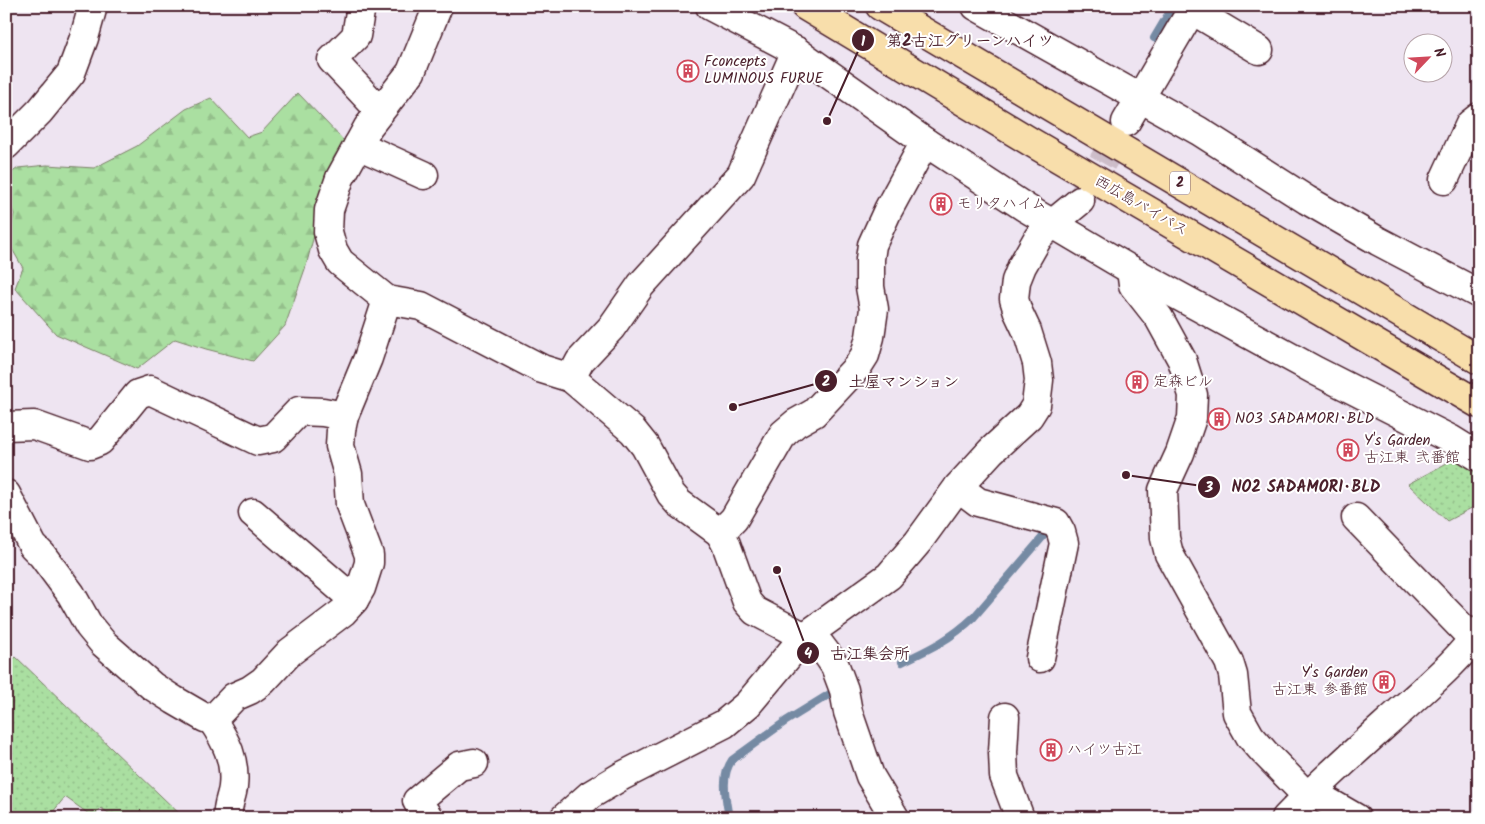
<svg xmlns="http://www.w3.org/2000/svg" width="1485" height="824" font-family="Kalam,'Klee One',sans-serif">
	<defs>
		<pattern id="grass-dots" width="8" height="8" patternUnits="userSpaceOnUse" patternTransform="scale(1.25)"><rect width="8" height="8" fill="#aadfa1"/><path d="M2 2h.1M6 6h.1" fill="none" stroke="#94bf8b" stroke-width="1.8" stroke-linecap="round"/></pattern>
		<pattern id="forest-firs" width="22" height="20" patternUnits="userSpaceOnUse" patternTransform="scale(1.25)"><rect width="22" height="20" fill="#aadfa1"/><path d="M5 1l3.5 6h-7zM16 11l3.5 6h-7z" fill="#94bf8b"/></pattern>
	</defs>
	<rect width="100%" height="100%" fill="#eee4f1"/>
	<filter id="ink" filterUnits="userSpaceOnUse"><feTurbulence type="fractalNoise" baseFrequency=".02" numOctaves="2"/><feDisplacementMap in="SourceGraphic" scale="10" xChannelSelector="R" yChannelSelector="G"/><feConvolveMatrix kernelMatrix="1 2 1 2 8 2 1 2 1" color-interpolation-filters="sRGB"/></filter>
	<g filter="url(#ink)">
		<g fill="url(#grass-dots)" stroke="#7a7f66">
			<path d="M 1458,457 L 1479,469 L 1479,504 L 1447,521 L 1408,484 Z"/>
			<path d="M 16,657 L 184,818 L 116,818 L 101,808 L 93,817 L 65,797 L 48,818 L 6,818 L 6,664 Z"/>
		</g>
		<path fill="url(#forest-firs)" stroke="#7a7f66" d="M 298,93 L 346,143 L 319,216 L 306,266 L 285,326 L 253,361 L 206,349 L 175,339 L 137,369 L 56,334 L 15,288 L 23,268 L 8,242 L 14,214 L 6,194 L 6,177 L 18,168 L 47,165 L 94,168 L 137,146 L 186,109 L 211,98 L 247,137 L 262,132 Z"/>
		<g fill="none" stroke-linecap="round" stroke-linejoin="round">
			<g stroke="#758aa3" stroke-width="8">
				<path d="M 1154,38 L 1173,6"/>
				<path d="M 902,662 C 930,649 951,639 974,617 L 1047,532"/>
				<path d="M 729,818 C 726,799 720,777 732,760 L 786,721 L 833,692"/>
			</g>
			<path stroke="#cdbdc9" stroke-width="28" stroke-dasharray="28 14" stroke-linecap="butt" d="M 1081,199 L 1125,123"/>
			<g stroke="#4a1f2b" stroke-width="31">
				<g id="minor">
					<path d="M 359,6 L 360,12 L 356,36 L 332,60 L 380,111"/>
					<path d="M 710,6 L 796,51 L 925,142 L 1026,208 L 1131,270 L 1316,371 L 1450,439 L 1479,457"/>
					<path d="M 976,6 L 1199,131 L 1307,200 L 1378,241 L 1479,294"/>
					<path d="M 1192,10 L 1259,50"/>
					<path d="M 796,51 L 741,175 L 641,285 L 611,328 L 580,361 L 571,378 L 633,431 L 645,446 L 671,494 L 679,503 L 720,533 L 726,544 L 747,602 L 755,611 L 820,645 L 829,657 L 835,666 L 844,690 L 848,712 L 870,776 L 895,818"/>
					<path d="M 1126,122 L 1194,6"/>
					<path d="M 6,145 L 40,111 L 71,73 L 84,38 L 93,6"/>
					<path d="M 358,145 L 424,175"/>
					<path d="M 1444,180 L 1470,124 L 1479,117"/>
					<path d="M 1131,270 L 1133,285 L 1159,318 L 1182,360 L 1193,395 L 1192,418 L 1180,453 L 1163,490 L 1165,538 L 1169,554 L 1229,662 L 1233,675 L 1237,713 L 1250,736 L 1264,752 L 1307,796"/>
					<path d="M 387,300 L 340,262 L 333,250 L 328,232 L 329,210 L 340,178 L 368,127 L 411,72 L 438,6"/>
					<path d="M 6,426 L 34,425 L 90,445 L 100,441 L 138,394 L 150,390 L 258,441 L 273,438 L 299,411 L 323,412 L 344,416"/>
					<path d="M 958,487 L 978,502 L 1056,523 L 1061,532 L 1064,543 L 1040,658"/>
					<path d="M 6,494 L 33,546 L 42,555 L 71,594 L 89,626 L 103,643 L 152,686 L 174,700 L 205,718 L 212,720"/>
					<path d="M 253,513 L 354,600"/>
					<path d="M 1356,518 L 1473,639"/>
					<path d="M 720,533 L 734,519 L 783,434 L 796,423 L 814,413 L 858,366 L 865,355 L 870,337 L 874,309 L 870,287 L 870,259 L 872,245 L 888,210 L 925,142"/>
					<path d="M 1005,717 L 1003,752 L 1004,776 L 1020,818"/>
					<path d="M 1311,792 L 1356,818"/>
					<path d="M 228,818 C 226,807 232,797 233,787 C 236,760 226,741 212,720 L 234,697 L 250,690 L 263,681 L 290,652 L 343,612 L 354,600 L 361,588 L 369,563 L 369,555 L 350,505 L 348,474 L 340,446 L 341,430 L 344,416 L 368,358 L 387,300 L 421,306 L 542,369 L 571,378"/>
					<path d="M 429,818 L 417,801 L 459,766 L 474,763"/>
					<path d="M 564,818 L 590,795 L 622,776 L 724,724 L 748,704 L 804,637 L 889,576 L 918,542 L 958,487 L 991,451 L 1029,416 L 1036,405 L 1039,380 L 1037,363 L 1027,331 L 1018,312 L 1014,299 L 1016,281 L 1022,266 L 1038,238 L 1052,224 L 1080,201"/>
					<path d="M 1286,818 C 1324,778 1366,742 1407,705 C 1432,682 1459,660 1479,631"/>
				</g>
			</g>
			<g stroke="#4a1f2b" stroke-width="31">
				<g id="highway">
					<path d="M 805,6 L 1031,142 L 1479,404"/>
					<path d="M 880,6 L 1479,360"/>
				</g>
			</g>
			<use href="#minor" stroke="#fff" stroke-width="28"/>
			<use href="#highway" stroke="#f8deab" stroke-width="28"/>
		</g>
	</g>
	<defs>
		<g id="building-ring" transform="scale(1.125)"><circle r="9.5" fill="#fff" stroke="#d1495b" stroke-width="1.5"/><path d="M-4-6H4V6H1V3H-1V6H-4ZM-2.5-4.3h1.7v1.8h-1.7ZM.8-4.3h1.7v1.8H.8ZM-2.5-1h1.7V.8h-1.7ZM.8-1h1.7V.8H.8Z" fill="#d1495b"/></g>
	</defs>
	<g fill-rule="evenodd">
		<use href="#building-ring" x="688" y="71"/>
		<use href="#building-ring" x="941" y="204"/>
		<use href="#building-ring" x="1137" y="382"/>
		<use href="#building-ring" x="1219" y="419"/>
		<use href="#building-ring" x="1348" y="450"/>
		<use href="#building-ring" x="1384" y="682"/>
		<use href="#building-ring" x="1051" y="750"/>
	</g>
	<g text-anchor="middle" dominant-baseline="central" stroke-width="4" stroke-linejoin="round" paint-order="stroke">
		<rect fill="#fff" stroke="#80626b" stroke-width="1" x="1170" y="171.5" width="20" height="23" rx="4"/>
		<g font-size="14" font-weight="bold" fill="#4a1f2b">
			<text x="1180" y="183">2</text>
		</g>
		<g font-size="15" fill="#4a1f2b" stroke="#fff" text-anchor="start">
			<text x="704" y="62">Fconcepts<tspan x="704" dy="17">LUMINOUS FURUE</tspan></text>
			<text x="957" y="204">モリタハイム</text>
			<text x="1153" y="382">定森ビル</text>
			<text x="1235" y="419">NO3 SADAMORI･BLD</text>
			<text x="1364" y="441">Y's Garden<tspan x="1364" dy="17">古江東 弐番館</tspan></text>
			<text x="1368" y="673" text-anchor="end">Y's Garden<tspan x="1368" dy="17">古江東 参番館</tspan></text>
			<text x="1067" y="750">ハイツ古江</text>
		</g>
		<g font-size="15" fill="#4a1f2b" stroke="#fff">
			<text transform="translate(1141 206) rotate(30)">西広島バイパス</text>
		</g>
	</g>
	<path fill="none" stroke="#4a1f2b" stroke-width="2" d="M827 121L863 40M733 407L826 381M1126 475L1209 487M777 570L808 653"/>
	<g fill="#4a1f2b" stroke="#fff" stroke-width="2">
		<circle cx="827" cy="121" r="5"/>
		<circle cx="733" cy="407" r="5"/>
		<circle cx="1126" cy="475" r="5"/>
		<circle cx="777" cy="570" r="5"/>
		<circle cx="863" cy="40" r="12"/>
		<circle cx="826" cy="381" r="12"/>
		<circle cx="1209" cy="487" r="12"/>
		<circle cx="808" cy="653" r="12"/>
	</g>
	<g font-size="15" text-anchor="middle" font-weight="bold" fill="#fff">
		<text x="863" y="46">1</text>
		<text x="826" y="386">2</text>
		<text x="1209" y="492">3</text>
		<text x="808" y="658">4</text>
	</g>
	<g font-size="16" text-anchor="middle" font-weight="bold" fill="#4a1f2b" stroke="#fff" stroke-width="4" stroke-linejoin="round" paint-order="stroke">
		<text x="970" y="46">第2古江グリーンハイツ</text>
		<text x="904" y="387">土屋マンション</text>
		<text x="1306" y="492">NO2 SADAMORI･BLD</text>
		<text x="870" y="659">古江集会所</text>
	</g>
	<rect width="1485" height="824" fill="none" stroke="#fff" stroke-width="25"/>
	<rect x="12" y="12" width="1460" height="799" fill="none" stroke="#4a1f2b" stroke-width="2" filter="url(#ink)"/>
	<g transform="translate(1428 58) rotate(65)"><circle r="24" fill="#ffffff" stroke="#b7a5aa"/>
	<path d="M0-4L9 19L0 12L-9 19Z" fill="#d1495b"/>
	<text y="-8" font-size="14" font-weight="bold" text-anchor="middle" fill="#4a1f2b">N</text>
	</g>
</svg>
